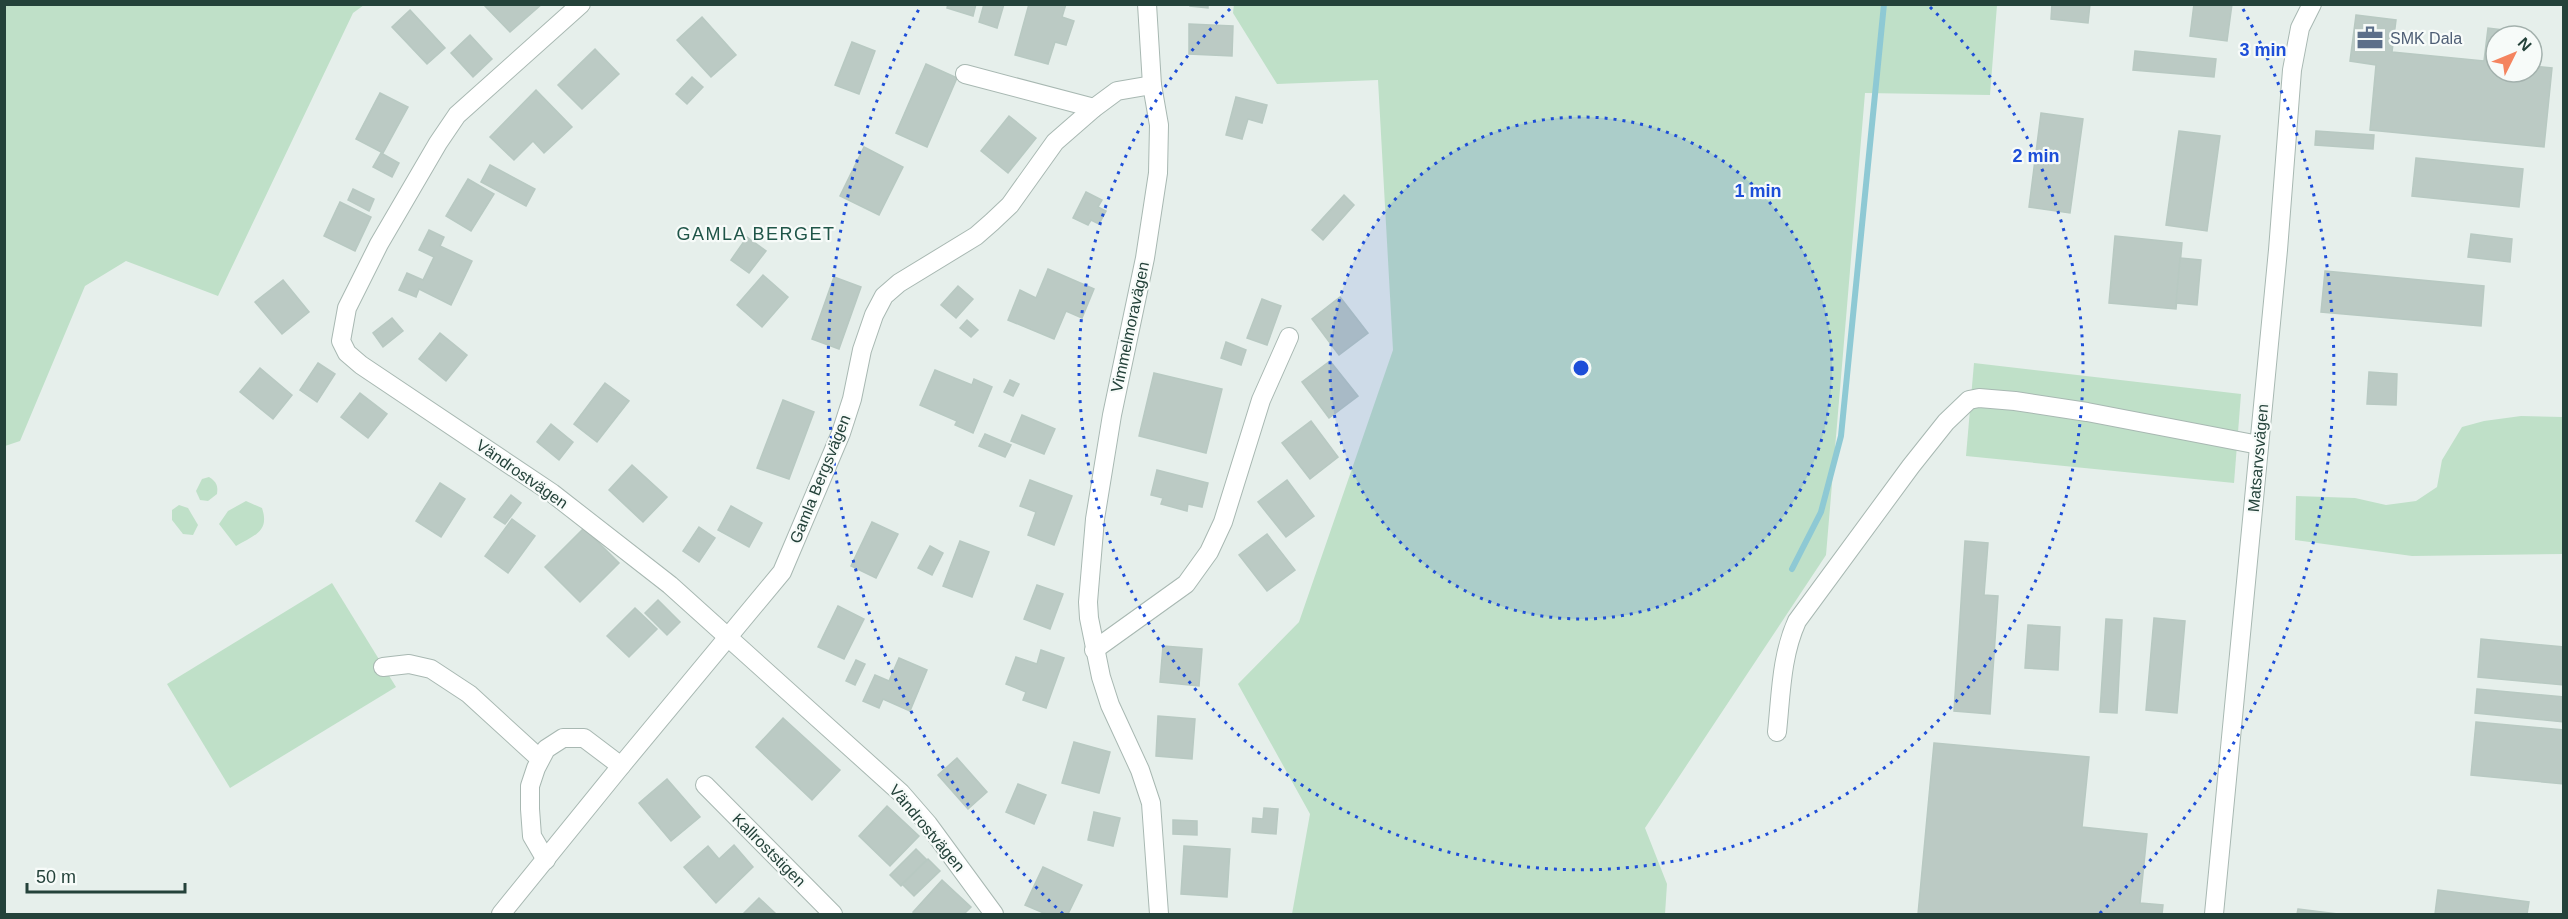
<svg xmlns="http://www.w3.org/2000/svg" width="2568" height="919" font-family="Helvetica,sans-serif">
	<rect width="100%" height="100%" fill="#e6efeb"/>
	<g fill="#bfe0c8">
		<path d="M 5,4 L 364,5 L 353,13 L 218,296 L 126,261 L 85,286 L 20,441 L 5,446 Z"/>
		<path d="M 1234,4 L 1997,5 L 1990,95 L 1865,93 L 1826,555 L 1645,828 L 1667,884 L 1665,914 L 1292,914 L 1310,814 L 1238,684 L 1299,622 L 1393,350 L 1378,80 L 1277,84 L 1233,13 Z"/>
		<path d="M 1974,363 L 2241,394 L 2234,483 L 1966,456 Z"/>
		<path d="M 2521,416 L 2563,417 L 2563,554 L 2412,556 L 2295,540 L 2296,496 L 2355,498 L 2386,505 L 2416,501 L 2437,487 L 2442,460 L 2462,427 L 2484,421 Z"/>
		<path d="M 209,477 C 217,482 218,486 217,494 L 208,501 L 200,500 L 196,491 L 202,479 Z"/>
		<path d="M 246,501 L 262,508 C 270,532 254,535 236,546 L 219,524 L 228,511 Z"/>
		<path d="M 179,505 L 188,508 L 198,525 L 193,535 L 183,534 L 172,520 L 172,510 Z"/>
		<path d="M 332,583 L 396,687 L 230,788 L 167,684 Z"/>
	</g>
	<g fill="none" stroke-linecap="round" stroke-linejoin="round">
		<path stroke="#8ec9d4" stroke-width="6" d="M 1792,569 L 1821,512 L 1841,436 L 1884,4"/>
	</g>
	<g fill="#bbcac4" stroke="#b8c9c2" stroke-width="1.5">
		<path d="M 542,4 L 510,32 L 484,5 L 485,4 Z"/>
		<path d="M 948,4 L 976,4 L 973,16 L 947,8 Z"/>
		<path d="M 984,4 L 1004,4 L 997,28 L 979,22 Z"/>
		<path d="M 1029,4 L 1066,4 L 1062,17 L 1074,21 L 1066,45 L 1055,42 L 1048,64 L 1015,55 Z"/>
		<path d="M 1190,4 L 1208,4 L 1208,8 L 1190,6 Z"/>
		<path d="M 2052,4 L 2090,4 L 2088,23 L 2051,19 Z"/>
		<path d="M 2194,4 L 2232,4 L 2227,41 L 2190,36 Z"/>
		<path d="M 410,10 L 445,48 L 427,64 L 392,27 Z"/>
		<path d="M 2356,15 L 2396,20 L 2392,52 L 2484,61 L 2488,28 L 2528,33 L 2527,36 L 2496,36 L 2496,72 L 2532,72 L 2532,66 L 2552,68 L 2544,147 L 2370,130 L 2376,65 L 2350,61 Z"/>
		<path d="M 702,17 L 736,55 L 711,77 L 677,40 Z"/>
		<path d="M 1189,24 L 1233,26 L 1232,56 L 1189,54 Z"/>
		<path d="M 470,35 L 492,59 L 473,77 L 451,53 Z"/>
		<path d="M 852,42 L 875,51 L 859,94 L 835,85 Z"/>
		<path d="M 595,49 L 619,74 L 582,109 L 558,85 Z"/>
		<path d="M 2135,51 L 2216,59 L 2214,77 L 2133,70 Z"/>
		<path d="M 926,64 L 957,78 L 927,147 L 896,133 Z"/>
		<path d="M 692,77 L 703,87 L 687,104 L 676,94 Z"/>
		<path d="M 536,90 L 572,127 L 544,153 L 533,141 L 514,160 L 490,137 Z"/>
		<path d="M 380,93 L 408,107 L 383,153 L 356,139 Z"/>
		<path d="M 1236,97 L 1267,105 L 1262,123 L 1248,119 L 1242,139 L 1226,135 Z"/>
		<path d="M 2041,113 L 2083,119 L 2070,213 L 2029,207 Z"/>
		<path d="M 1009,116 L 1036,138 L 1008,173 L 981,151 Z"/>
		<path d="M 2179,131 L 2220,136 L 2207,231 L 2166,225 Z"/>
		<path d="M 2316,131 L 2374,135 L 2373,149 L 2315,145 Z"/>
		<path d="M 864,147 L 903,167 L 879,215 L 840,196 Z"/>
		<path d="M 381,153 L 399,163 L 392,177 L 373,167 Z"/>
		<path d="M 2416,158 L 2523,169 L 2519,207 L 2412,196 Z"/>
		<path d="M 490,165 L 535,189 L 526,206 L 481,182 Z"/>
		<path d="M 468,179 L 494,194 L 471,231 L 446,216 Z"/>
		<path d="M 353,189 L 374,199 L 369,211 L 348,200 Z"/>
		<path d="M 1086,192 L 1102,200 L 1098,207 L 1106,211 L 1099,224 L 1091,220 L 1088,225 L 1073,218 Z"/>
		<path d="M 1344,195 L 1354,205 L 1323,240 L 1312,230 Z"/>
		<path d="M 340,202 L 371,217 L 355,251 L 324,236 Z"/>
		<path d="M 429,230 L 444,237 L 440,246 L 472,261 L 451,305 L 419,289 L 416,297 L 399,290 L 407,273 L 423,280 L 434,257 L 419,250 Z"/>
		<path d="M 2471,234 L 2512,239 L 2510,262 L 2468,257 Z"/>
		<path d="M 2115,236 L 2182,243 L 2176,309 L 2109,303 Z"/>
		<path d="M 747,237 L 766,251 L 749,273 L 731,260 Z"/>
		<path d="M 2180,258 L 2201,260 L 2197,305 L 2176,303 Z"/>
		<path d="M 1048,269 L 1094,289 L 1082,318 L 1066,311 L 1054,339 L 1008,320 L 1020,290 L 1036,298 Z"/>
		<path d="M 2325,271 L 2484,286 L 2481,326 L 2321,312 Z"/>
		<path d="M 763,275 L 788,297 L 762,327 L 737,305 Z"/>
		<path d="M 834,277 L 861,287 L 839,349 L 812,339 Z"/>
		<path d="M 283,280 L 309,312 L 282,334 L 255,302 Z"/>
		<path d="M 958,286 L 973,299 L 956,318 L 941,305 Z"/>
		<path d="M 1340,297 L 1368,333 L 1339,355 L 1312,319 Z"/>
		<path d="M 1262,299 L 1281,306 L 1267,345 L 1247,338 Z"/>
		<path d="M 392,318 L 403,331 L 383,347 L 373,333 Z"/>
		<path d="M 967,320 L 978,330 L 971,337 L 960,328 Z"/>
		<path d="M 440,333 L 467,355 L 446,381 L 419,359 Z"/>
		<path d="M 1226,342 L 1246,350 L 1241,365 L 1221,358 Z"/>
		<path d="M 1330,361 L 1358,396 L 1329,418 L 1302,382 Z"/>
		<path d="M 318,363 L 335,374 L 317,402 L 300,390 Z"/>
		<path d="M 260,368 L 292,395 L 273,419 L 240,392 Z"/>
		<path d="M 935,370 L 972,385 L 974,379 L 992,387 L 973,433 L 955,425 L 957,421 L 920,405 Z"/>
		<path d="M 2369,372 L 2397,374 L 2396,405 L 2367,404 Z"/>
		<path d="M 1154,373 L 1222,389 L 1206,453 L 1139,436 Z"/>
		<path d="M 1010,380 L 1019,384 L 1013,396 L 1004,392 Z"/>
		<path d="M 605,383 L 629,401 L 597,442 L 574,424 Z"/>
		<path d="M 360,393 L 387,414 L 368,438 L 341,417 Z"/>
		<path d="M 783,400 L 814,412 L 789,479 L 757,468 Z"/>
		<path d="M 1022,415 L 1055,429 L 1044,454 L 1011,441 Z"/>
		<path d="M 1311,421 L 1338,457 L 1310,479 L 1282,443 Z"/>
		<path d="M 551,424 L 573,442 L 559,460 L 537,442 Z"/>
		<path d="M 985,434 L 1011,445 L 1005,457 L 979,446 Z"/>
		<path d="M 632,465 L 667,497 L 643,522 L 609,490 Z"/>
		<path d="M 1157,470 L 1208,483 L 1202,507 L 1188,504 L 1187,511 L 1161,504 L 1163,498 L 1151,495 Z"/>
		<path d="M 1030,480 L 1072,496 L 1054,545 L 1028,535 L 1036,512 L 1020,506 Z"/>
		<path d="M 1287,480 L 1314,516 L 1286,537 L 1258,502 Z"/>
		<path d="M 440,483 L 465,499 L 441,537 L 416,521 Z"/>
		<path d="M 511,495 L 521,503 L 505,524 L 494,517 Z"/>
		<path d="M 731,506 L 762,523 L 749,547 L 718,530 Z"/>
		<path d="M 512,519 L 535,536 L 508,573 L 485,556 Z"/>
		<path d="M 872,522 L 898,534 L 876,578 L 851,566 Z"/>
		<path d="M 699,527 L 715,538 L 699,562 L 683,551 Z"/>
		<path d="M 584,528 L 619,563 L 580,602 L 545,567 Z"/>
		<path d="M 1267,534 L 1295,570 L 1267,591 L 1239,555 Z"/>
		<path d="M 960,541 L 989,552 L 972,597 L 943,586 Z"/>
		<path d="M 1965,541 L 1988,543 L 1984,595 L 1998,596 L 1990,714 L 1954,711 Z"/>
		<path d="M 930,546 L 943,553 L 932,575 L 918,568 Z"/>
		<path d="M 1037,585 L 1063,594 L 1050,629 L 1024,619 Z"/>
		<path d="M 658,600 L 680,622 L 667,635 L 645,613 Z"/>
		<path d="M 838,606 L 864,619 L 844,659 L 818,647 Z"/>
		<path d="M 635,608 L 657,629 L 629,657 L 607,636 Z"/>
		<path d="M 2154,618 L 2185,621 L 2177,713 L 2146,710 Z"/>
		<path d="M 2106,619 L 2122,620 L 2117,713 L 2100,712 Z"/>
		<path d="M 2028,625 L 2060,627 L 2058,670 L 2025,668 Z"/>
		<path d="M 2481,639 L 2564,647 L 2564,685 L 2478,677 Z"/>
		<path d="M 1163,646 L 1202,649 L 1199,686 L 1160,682 Z"/>
		<path d="M 1041,650 L 1064,658 L 1046,708 L 1023,700 L 1026,692 L 1006,684 L 1016,657 L 1037,664 Z"/>
		<path d="M 899,658 L 927,670 L 910,711 L 883,699 L 879,708 L 863,701 L 875,675 L 889,681 Z"/>
		<path d="M 856,660 L 865,664 L 855,685 L 846,681 Z"/>
		<path d="M 2477,689 L 2564,697 L 2564,722 L 2475,713 Z"/>
		<path d="M 1158,716 L 1195,719 L 1192,759 L 1156,756 Z"/>
		<path d="M 783,718 L 840,770 L 812,800 L 756,747 Z"/>
		<path d="M 2476,722 L 2564,730 L 2564,784 L 2471,775 Z"/>
		<path d="M 1074,742 L 1110,752 L 1099,793 L 1062,783 Z"/>
		<path d="M 1934,743 L 2089,757 L 2082,827 L 2147,834 L 2140,903 L 2163,905 L 2162,914 L 1918,914 Z"/>
		<path d="M 957,758 L 987,792 L 968,809 L 938,775 Z"/>
		<path d="M 667,779 L 700,817 L 671,841 L 639,803 Z"/>
		<path d="M 1018,784 L 1046,795 L 1034,824 L 1006,812 Z"/>
		<path d="M 887,806 L 919,836 L 890,866 L 859,836 Z"/>
		<path d="M 1264,808 L 1278,809 L 1276,834 L 1252,832 L 1253,818 L 1263,819 Z"/>
		<path d="M 1094,812 L 1120,818 L 1113,846 L 1088,840 Z"/>
		<path d="M 1173,820 L 1197,821 L 1197,835 L 1173,834 Z"/>
		<path d="M 734,845 L 753,867 L 716,903 L 684,867 L 708,846 L 719,859 Z"/>
		<path d="M 1184,846 L 1230,849 L 1227,897 L 1181,894 Z"/>
		<path d="M 916,849 L 927,860 L 901,886 L 890,875 Z"/>
		<path d="M 928,859 L 940,871 L 914,896 L 902,884 Z"/>
		<path d="M 1043,867 L 1082,885 L 1068,914 L 1046,914 L 1025,905 Z"/>
		<path d="M 942,880 L 971,907 L 964,914 L 916,914 L 913,912 Z"/>
		<path d="M 2438,890 L 2529,902 L 2527,914 L 2435,914 Z"/>
		<path d="M 759,898 L 776,914 L 743,914 Z"/>
		<path d="M 2298,909 L 2338,914 L 2297,914 Z"/>
	</g>
	<g fill="none" stroke-linecap="round" stroke-linejoin="round">
		<g stroke="#a8b8b2" stroke-width="20">
			<g id="minor">
				<path d="M 581,4 L 457,115 L 438,143 L 379,244 L 347,308 L 341,341 L 347,353 L 361,365 L 552,493 L 670,585 L 901,793 L 928,824 L 994,914"/>
				<path d="M 1147,4 L 1152,85 L 1159,125 L 1158,173 L 1145,258 L 1112,415 L 1095,519 L 1088,602 L 1089,618 L 1101,677 L 1110,705 L 1140,770 L 1151,803 L 1159,914"/>
				<path d="M 965,74 L 1094,108"/>
				<path d="M 1094,650 L 1186,584 L 1209,552 L 1223,522 L 1261,400 L 1289,337"/>
				<path d="M 383,667 L 409,664 L 431,669 L 469,694 L 540,759"/>
				<path d="M 1777,732 C 1781,695 1781,656 1797,621 L 1911,466 L 1946,422 L 1969,400 L 1979,398 L 2015,401 L 2087,412 L 2259,445"/>
				<path d="M 705,785 L 833,914"/>
				<path d="M 546,860 L 532,836 L 530,809 L 530,786 L 536,768 L 546,749 L 563,738 L 584,738 L 621,766"/>
				<path d="M 501,914 L 621,766 L 782,572 L 841,433 L 852,399 L 862,350 L 874,315 L 884,296 L 899,283 L 976,236 L 992,222 L 1010,205 L 1055,142 L 1094,108 L 1117,91 L 1152,85"/>
				<path d="M 2214,914 L 2278,250 L 2292,70 L 2300,28 L 2312,4"/>
			</g>
		</g>
		<use href="#minor" stroke="#fff" stroke-width="18"/>
	</g>
	<circle cx="1581" cy="368" r="251" fill="#1d4ed8" fill-opacity=".12"/>
	<g fill="none" stroke="#1d4ed8" stroke-width="3" stroke-dasharray="3 6">
		<circle cx="1581" cy="368" r="251"/>
		<path d="M1930 7A502 502 0 1 1 1232 7"/>
		<path d="M1063 914A753 753 0 0 1 919 9M2243 9A753 753 0 0 1 2099 914"/>
	</g>
	<defs>
		<g id="office-bare" transform="scale(2.07)"><path d="M-6-3h4V-5.5h4V-3h4V5H-6ZM-1-4.5V-3h2v-1.5ZM-6 0V1H6V0Z" fill="#5c6f8a" stroke="#f7fbf9" stroke-width="2.5" paint-order="stroke"/></g>
	</defs>
	<g fill-rule="evenodd">
		<use href="#office-bare" x="2370" y="38"/>
	</g>
	<g text-anchor="middle" dominant-baseline="central" stroke-width="4.5" stroke-linejoin="round" paint-order="stroke">
		<g font-size="16" fill="#4e5e75" stroke="#f7fbf9" text-anchor="start">
			<text x="2390" y="38">SMK Dala</text>
		</g>
		<g font-size="16" fill="#24423a" stroke="#f7fbf9">
			<text transform="translate(1130 327) rotate(-78)">Vimmelmoravägen</text>
			<text transform="translate(2258 458) rotate(-85)">Matsarvsvägen</text>
			<text transform="translate(522 474) rotate(35)">Vändrostvägen</text>
			<text transform="translate(820 479) rotate(-68)">Gamla Bergsvägen</text>
			<text transform="translate(927 828) rotate(50)">Vändrostvägen</text>
			<text transform="translate(769 850) rotate(45)">Kallroststigen</text>
		</g>
		<g font-size="18" letter-spacing="1.5" fill="#1f5548" stroke="#f7fbf9">
			<text x="756" y="234">GAMLA BERGET</text>
		</g>
	</g>
	<circle cx="1581" cy="368" r="9" fill="#1d4ed8" stroke="#f7fbf9" stroke-width="3"/>
	<g font-size="18" text-anchor="middle" font-weight="bold" fill="#1d4ed8" stroke="#f7fbf9" stroke-width="4.5" stroke-linejoin="round" paint-order="stroke">
		<text x="2263" y="56">3 min</text>
		<text x="2036" y="162">2 min</text>
		<text x="1758" y="197">1 min</text>
	</g>
	<rect width="2568" height="919" fill="none" stroke="#24423a" stroke-width="12"/>
	<g transform="translate(2514 54) rotate(47)"><circle r="28" fill="#f7fbf9" stroke="#a3b1ad" stroke-width="1.5"/>
	<path d="M0-4.5L10 22L0 15L-10 22Z" fill="#f4845f"/>
	<text y="-9" font-size="16" font-weight="bold" text-anchor="middle" fill="#24423a">N</text>
	</g>
	<path d="M27 883v9h158v-9" fill="none" stroke="#24423a" stroke-width="3"/>
	<text x="36" y="883" font-size="18" fill="#24423a" stroke="#f7fbf9" stroke-width="4.5" paint-order="stroke">50 m</text>
</svg>
